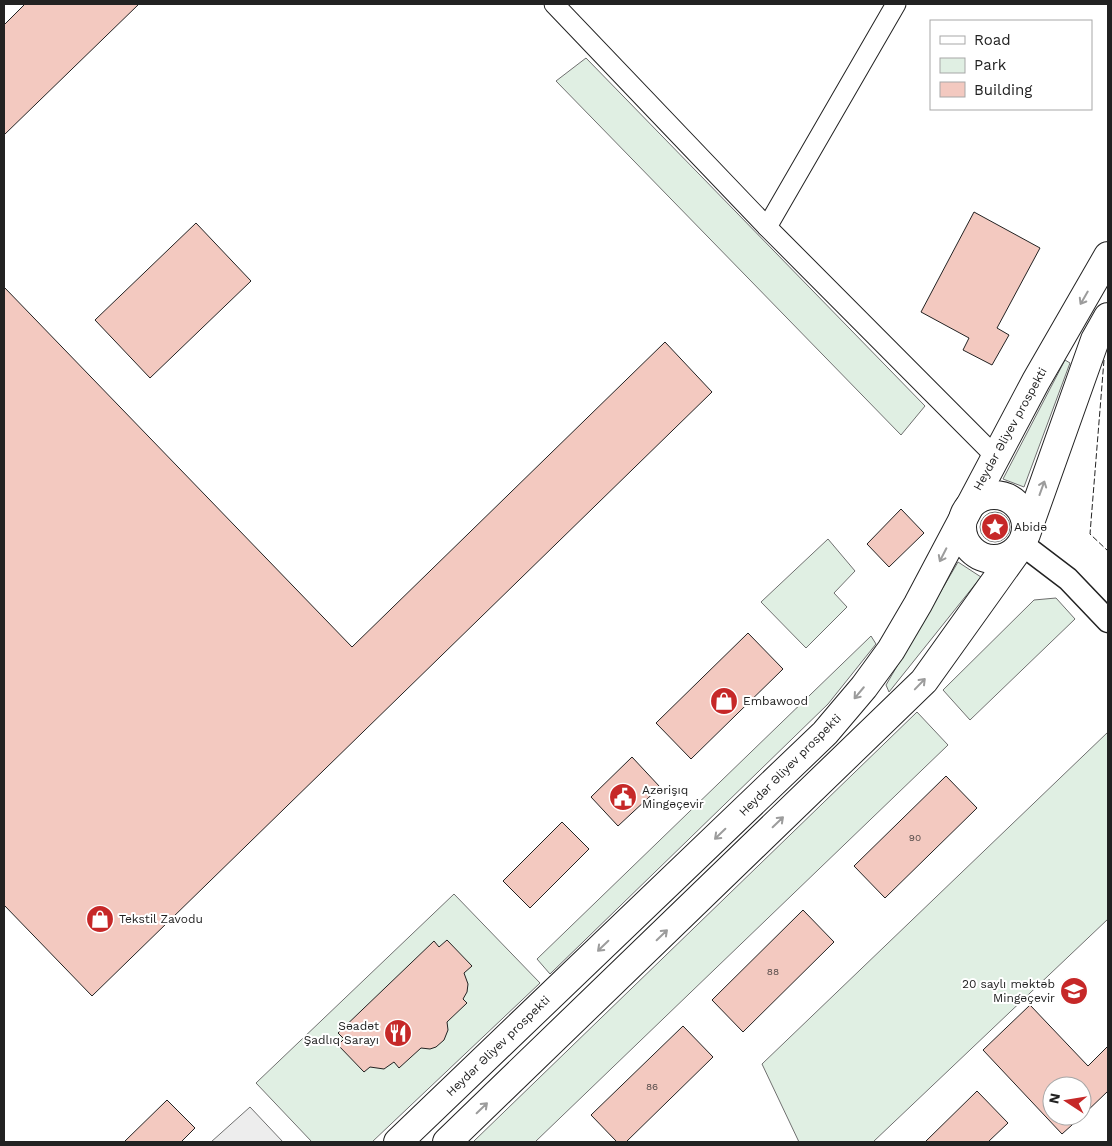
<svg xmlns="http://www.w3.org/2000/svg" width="1112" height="1146" font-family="'Work Sans',sans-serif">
	<rect width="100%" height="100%" fill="#fff"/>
	<g fill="#e0efe3" stroke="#6f6f6f">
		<path d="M 586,58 L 925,406 L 901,435 L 556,81 Z"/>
		<path d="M 1065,360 L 1070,363 L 1024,487 L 1003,479 Z"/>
		<circle cx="995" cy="527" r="15"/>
		<path d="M 828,539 L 855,571 L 834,593 L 847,607 L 806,648 L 761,602 Z"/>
		<path d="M 958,562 L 981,577 L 889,692 L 886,685 Z"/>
		<path d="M 1056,598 L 1075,619 L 970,720 L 943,690 L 1034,600 Z"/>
		<path d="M 871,636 L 876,644 L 828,704 L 550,974 L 537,959 Z"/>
		<path d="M 917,712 L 948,745 L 535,1142 L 473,1142 Z"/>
		<path d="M 1108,732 L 1108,919 L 873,1142 L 799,1142 L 762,1064 Z"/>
		<path d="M 454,894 L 540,983 L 372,1142 L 312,1142 L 256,1083 Z"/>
	</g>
	<path fill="#ededed" stroke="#6f6f6f" d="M 250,1107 L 283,1142 L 211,1142 Z"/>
	<g fill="#f3c9c0" stroke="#222">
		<path d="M 25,4 L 139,4 L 4,135 L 4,25 Z"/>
		<path d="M 974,212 L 1040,248 L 997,328 L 1009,335 L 992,365 L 963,350 L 969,338 L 921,312 Z"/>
		<path d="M 196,223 L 251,281 L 150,378 L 95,320 Z"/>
		<path d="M 4,287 L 352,647 L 665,342 L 712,392 L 92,996 L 4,905 Z"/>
		<path d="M 901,509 L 924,533 L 889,567 L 867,544 Z"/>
		<path d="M 748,633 L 783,669 L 691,759 L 656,723 Z"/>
		<path d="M 632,757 L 660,787 L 618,826 L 591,797 Z"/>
		<path d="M 946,776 L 977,808 L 885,898 L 854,866 Z"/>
		<path d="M 562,822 L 589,849 L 530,908 L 503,881 Z"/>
		<path d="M 803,910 L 834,942 L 743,1032 L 712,1000 Z"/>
		<path d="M 447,940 L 472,966 L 464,973 L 468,984 L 467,992 L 463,999 L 467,1003 L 447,1022 L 448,1030 L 444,1040 L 436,1047 L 430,1049 L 421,1048 L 399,1068 L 394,1062 L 384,1069 L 370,1067 L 364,1072 L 338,1045 L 344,1039 L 338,1033 L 434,941 L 439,947 Z"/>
		<path d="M 1030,1005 L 1088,1066 L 1108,1046 L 1108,1091 L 1082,1116 L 1082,1086 L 1052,1086 L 1052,1116 L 1082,1116 L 1062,1134 L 983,1050 Z"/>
		<path d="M 683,1026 L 713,1057 L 626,1142 L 617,1142 L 591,1115 Z"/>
		<path d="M 977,1091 L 1008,1123 L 988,1142 L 925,1142 Z"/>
		<path d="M 167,1100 L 195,1128 L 181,1142 L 124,1142 Z"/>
	</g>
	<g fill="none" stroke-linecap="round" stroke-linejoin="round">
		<g stroke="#222" stroke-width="21">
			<g id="minor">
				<path d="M 554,4 L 767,227 L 995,456"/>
				<path d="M 767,227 L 896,4"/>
			</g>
		</g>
		<g stroke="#222" stroke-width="25">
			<path id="tertiary" d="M 1022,544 L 1068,579 L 1108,621"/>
		</g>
		<g stroke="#222" stroke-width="30">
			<g id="primary">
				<circle cx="994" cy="527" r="32"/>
				<path d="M 1026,534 L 1095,340 L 1108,317"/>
				<path d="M 398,1142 L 825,733 L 864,687 L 891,650 L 918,604 L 1036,381 L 1108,256"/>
				<path d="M 447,1142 L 924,681 L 1022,544"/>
			</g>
		</g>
		<use href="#minor" stroke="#fff" stroke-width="19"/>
		<use href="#tertiary" stroke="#fff" stroke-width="22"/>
		<use href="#primary" stroke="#fff" stroke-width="28"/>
		<path stroke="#222" stroke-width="1" stroke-dasharray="6 2.5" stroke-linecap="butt" d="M 1104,360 L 1090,534 L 1108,551"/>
	</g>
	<defs><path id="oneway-shaft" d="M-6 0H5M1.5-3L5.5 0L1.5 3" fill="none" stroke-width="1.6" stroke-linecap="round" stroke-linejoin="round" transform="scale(1.25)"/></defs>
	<g stroke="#9c9c9c">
		<use href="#oneway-shaft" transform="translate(1084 298) rotate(120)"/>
		<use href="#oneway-shaft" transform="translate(1042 488) rotate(-70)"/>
		<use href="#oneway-shaft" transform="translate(943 555) rotate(117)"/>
		<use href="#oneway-shaft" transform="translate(920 684) rotate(-46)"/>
		<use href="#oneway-shaft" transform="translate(859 693) rotate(130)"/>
		<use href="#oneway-shaft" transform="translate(778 822) rotate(-44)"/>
		<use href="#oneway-shaft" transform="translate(720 834) rotate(136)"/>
		<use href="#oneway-shaft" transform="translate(662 935) rotate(-44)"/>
		<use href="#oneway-shaft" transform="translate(603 946) rotate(136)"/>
		<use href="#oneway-shaft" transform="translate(482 1108) rotate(-44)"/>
	</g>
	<defs>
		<g id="sight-disc" transform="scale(1.4375)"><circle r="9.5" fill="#c62828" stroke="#fff"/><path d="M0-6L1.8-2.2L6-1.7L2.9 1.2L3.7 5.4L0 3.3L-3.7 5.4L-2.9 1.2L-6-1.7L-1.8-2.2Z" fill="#fff"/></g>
		<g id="shop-disc" transform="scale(1.4375)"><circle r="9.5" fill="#c62828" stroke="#fff"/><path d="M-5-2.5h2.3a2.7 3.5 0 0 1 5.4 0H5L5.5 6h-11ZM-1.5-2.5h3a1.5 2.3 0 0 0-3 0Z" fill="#fff"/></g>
		<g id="civic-disc" transform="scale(1.4375)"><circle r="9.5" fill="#c62828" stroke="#fff"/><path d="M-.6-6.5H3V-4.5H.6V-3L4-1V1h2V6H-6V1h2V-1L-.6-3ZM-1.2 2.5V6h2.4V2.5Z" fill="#fff"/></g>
		<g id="school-disc" transform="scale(1.4375)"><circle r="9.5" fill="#c62828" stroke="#fff"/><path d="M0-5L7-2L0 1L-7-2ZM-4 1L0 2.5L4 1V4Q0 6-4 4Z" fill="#fff"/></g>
		<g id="restaurant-disc" transform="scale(1.4375)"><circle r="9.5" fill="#c62828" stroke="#fff"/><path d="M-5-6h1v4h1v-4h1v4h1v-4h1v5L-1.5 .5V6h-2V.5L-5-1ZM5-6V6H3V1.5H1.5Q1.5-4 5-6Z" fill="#fff"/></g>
	</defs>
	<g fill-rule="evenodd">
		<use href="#sight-disc" x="995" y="527"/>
		<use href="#shop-disc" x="724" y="701"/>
		<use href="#civic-disc" x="623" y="797"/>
		<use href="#shop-disc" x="100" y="919"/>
		<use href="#school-disc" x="1074" y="991"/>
		<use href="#restaurant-disc" x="398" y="1033"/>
	</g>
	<g text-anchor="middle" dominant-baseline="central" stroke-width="4" stroke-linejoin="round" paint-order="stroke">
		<g font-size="10" fill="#564c4a">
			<text x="915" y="837">90</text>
			<text x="773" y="971">88</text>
			<text x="652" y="1086">86</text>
		</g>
		<g font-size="12" fill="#222" stroke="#fff">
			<text transform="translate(1010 429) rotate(-61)">Heydər Əliyev prospekti</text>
			<text transform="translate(790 765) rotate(-45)">Heydər Əliyev prospekti</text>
			<text transform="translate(498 1046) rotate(-44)">Heydər Əliyev prospekti</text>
		</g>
		<g font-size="12" fill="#222" stroke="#fff" text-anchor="start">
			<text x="1014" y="527">Abidə</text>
			<text x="743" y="701">Embawood</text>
			<text x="642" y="790">Azərişıq<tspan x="642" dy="14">Mingəçevir</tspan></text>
			<text x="119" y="919">Tekstil Zavodu</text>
			<text x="1055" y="984" text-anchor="end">20 saylı məktəb<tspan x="1055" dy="14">Mingəçevir</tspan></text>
			<text x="379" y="1026" text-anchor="end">Səadət<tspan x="379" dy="14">Şadlıq Sarayı</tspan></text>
		</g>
	</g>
	<rect width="1112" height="1146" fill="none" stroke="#222222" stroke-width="10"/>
	<rect x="930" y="20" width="162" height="90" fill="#ffffff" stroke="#a7a7a7"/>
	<rect x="940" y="36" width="25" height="8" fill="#ffffff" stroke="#a7a7a7"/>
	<text x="974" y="45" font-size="15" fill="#222222">Road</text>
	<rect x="940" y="58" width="25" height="15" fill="#e0efe3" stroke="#a7a7a7"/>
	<text x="974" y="70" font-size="15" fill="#222222">Park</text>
	<rect x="940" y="82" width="25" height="15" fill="#f3c9c0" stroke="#a7a7a7"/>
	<text x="974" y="95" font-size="15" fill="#222222">Building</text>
	<g transform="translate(1067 1101) rotate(282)"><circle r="24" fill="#ffffff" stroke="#a7a7a7"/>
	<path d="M0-4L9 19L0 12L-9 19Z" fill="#c62828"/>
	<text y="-8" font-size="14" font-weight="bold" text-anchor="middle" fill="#222222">N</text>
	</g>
</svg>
